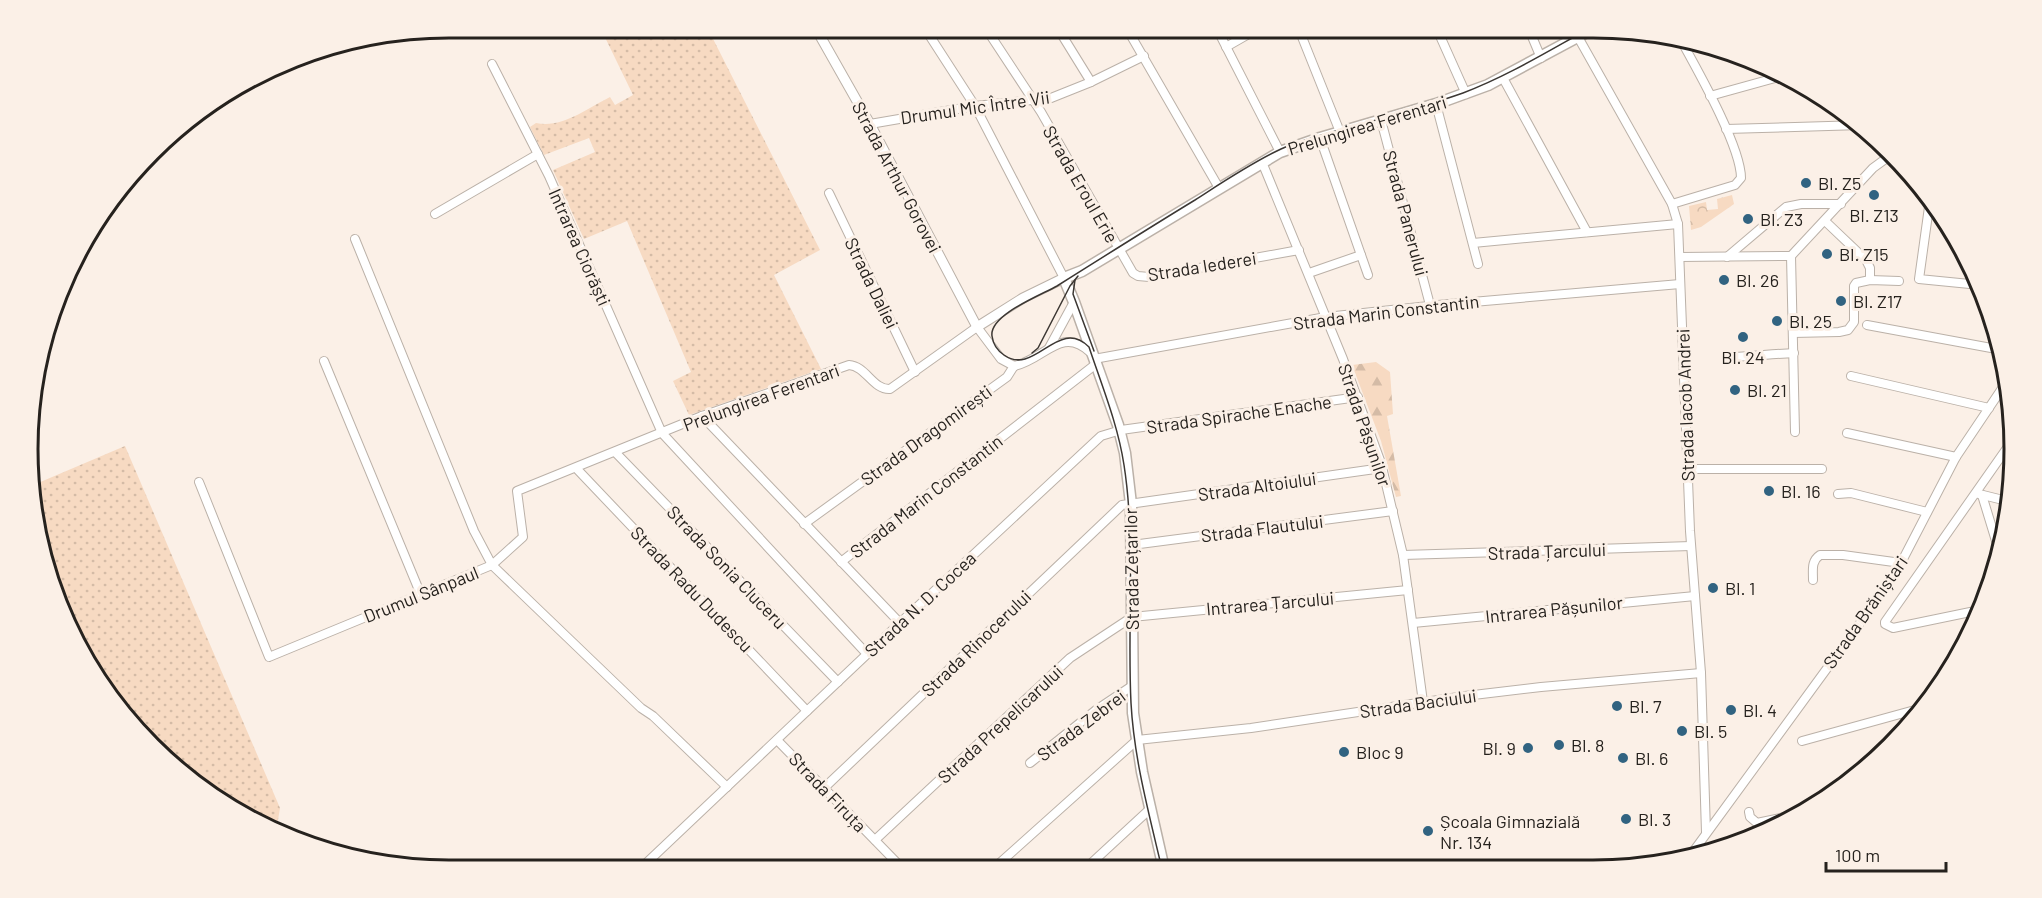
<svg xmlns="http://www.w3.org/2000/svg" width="2042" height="898" font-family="Barlow,sans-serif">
	<defs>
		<pattern id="grass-dots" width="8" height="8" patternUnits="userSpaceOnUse" patternTransform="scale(1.5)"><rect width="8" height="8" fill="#f7dac2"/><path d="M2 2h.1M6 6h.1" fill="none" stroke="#d4bba6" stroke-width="1.8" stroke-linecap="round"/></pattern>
		<pattern id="forest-firs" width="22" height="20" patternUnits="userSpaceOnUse" patternTransform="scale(1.5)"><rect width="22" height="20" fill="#f7dac2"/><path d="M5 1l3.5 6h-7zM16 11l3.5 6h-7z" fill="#d4bba6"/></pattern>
		<pattern id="park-crowns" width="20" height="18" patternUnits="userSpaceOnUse" patternTransform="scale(1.5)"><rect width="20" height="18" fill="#f7dac2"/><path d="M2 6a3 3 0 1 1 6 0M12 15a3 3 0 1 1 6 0" fill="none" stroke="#d4bba6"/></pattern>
	</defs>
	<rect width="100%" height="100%" fill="#fbf0e7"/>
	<g fill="url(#grass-dots)">
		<path d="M 600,27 L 707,27 L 820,250 L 774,275 L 821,369 L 689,415 L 673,381 L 691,372 L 627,221 L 584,239 L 553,170 L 595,152 L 589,138 L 544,155 L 530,127 L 536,123 C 561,129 588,108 610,97 L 615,105 L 633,95 Z"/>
		<path d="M 125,446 L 280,808 L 277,826 L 273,830 L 238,815 L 171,766 L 83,660 L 50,585 L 31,504 L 31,486 Z"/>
	</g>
	<path fill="url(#forest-firs)" d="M 1376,362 L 1390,372 L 1393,414 L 1387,416 L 1401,496 L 1396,497 L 1381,441 L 1352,365 Z"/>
	<path fill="url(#park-crowns)" d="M 1732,195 L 1734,204 L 1701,227 L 1691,230 L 1689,206 L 1706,202 L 1707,210 L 1718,209 L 1717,199 Z"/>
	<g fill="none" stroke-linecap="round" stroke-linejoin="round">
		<g stroke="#bbb1a8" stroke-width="10">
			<g id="minor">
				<path d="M 924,27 L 975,106 L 1064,278"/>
				<path d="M 985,27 L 1041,112 L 1133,273 L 1138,276 L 1149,277 L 1299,250"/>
				<path d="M 1057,27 L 1091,82"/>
				<path d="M 1126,27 L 1219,188"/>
				<path d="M 1216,27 L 1280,152"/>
				<path d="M 1298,27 L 1340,132"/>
				<path d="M 1436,27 L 1466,94"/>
				<path d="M 1528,27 L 1541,58"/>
				<path d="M 1578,37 L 1672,204 L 1678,224 L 1690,531 L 1701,673 L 1706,832"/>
				<path d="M 1226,47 L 1261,27"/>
				<path d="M 492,64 L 549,176 L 662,433 L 867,654"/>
				<path d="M 1503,78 L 1587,232"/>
				<path d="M 1710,96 L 1786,75"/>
				<path d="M 1436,104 L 1478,264"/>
				<path d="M 1381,120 L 1430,305"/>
				<path d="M 870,124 L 975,106 L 1051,98 L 1091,82 L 1144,56"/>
				<path d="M 1726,129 L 1862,125"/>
				<path d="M 1320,138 L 1368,275"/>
				<path d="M 1262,162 L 1343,359 L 1381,463 L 1403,555 L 1423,702"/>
				<path d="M 829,193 L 915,372"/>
				<path d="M 1672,204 L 1735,185 L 1741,178 C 1741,147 1698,71 1682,42"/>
				<path d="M 1929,207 L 1919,279 L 1980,285"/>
				<path d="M 435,214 L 538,154"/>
				<path d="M 1825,221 L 1866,260 L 1870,268 L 1870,280"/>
				<path d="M 355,239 L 474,531 L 492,565 L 641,708 L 653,716 L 727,787"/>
				<path d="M 1473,243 L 1678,224"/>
				<path d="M 1680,257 L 1791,256"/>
				<path d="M 1727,257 L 1786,207 L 1801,204 L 1841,204"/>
				<path d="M 1309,273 L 1361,255"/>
				<path d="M 1867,325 L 2002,350"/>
				<path d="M 1793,333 L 1839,332 L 1848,330 L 1854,322 L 1854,286 L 1856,283 L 1870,280 L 1899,281"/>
				<path d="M 1049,348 L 1074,302"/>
				<path d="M 1733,357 C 1754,356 1773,354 1794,353"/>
				<path d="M 1094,359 L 1326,317 L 1438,305 L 1680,284"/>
				<path d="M 324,361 L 421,595"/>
				<path d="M 1014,366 C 1044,360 1061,325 1090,352"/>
				<path d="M 1851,376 L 1989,408"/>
				<path d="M 702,416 L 900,623"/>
				<path d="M 1795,432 L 1791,256 L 1873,168 L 1884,160 L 1894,157"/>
				<path d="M 1847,433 L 1956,457"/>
				<path d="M 616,453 L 838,682"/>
				<path d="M 576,468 L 807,711"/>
				<path d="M 1687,469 L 1822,469"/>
				<path d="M 199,482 L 269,657 L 492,565 L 523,537 L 517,491 L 702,416 L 849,365 C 866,366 873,390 890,389 L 977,327 L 1001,359 L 1014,366"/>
				<path d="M 1838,494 L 1851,493 L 1927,512"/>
				<path d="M 1979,494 L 2011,502"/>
				<path d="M 1982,495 L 2000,554"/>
				<path d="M 804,524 L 1007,377 L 1014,366"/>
				<path d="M 1132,545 L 1393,511"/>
				<path d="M 1403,555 L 1691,546"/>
				<path d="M 841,562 L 1096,364"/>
				<path d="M 1813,580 C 1813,570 1811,561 1820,555 L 1843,555 L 1901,563"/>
				<path d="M 1980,610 L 1893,628 L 1885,624 L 1885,622 L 2014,438"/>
				<path d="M 1413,623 L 1695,596"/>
				<path d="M 777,740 L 904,870"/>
				<path d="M 1802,741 L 1922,708"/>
				<path d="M 1030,763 L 1096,710 L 1132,686"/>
				<path d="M 824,788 L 1122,505 L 1382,468"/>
				<path d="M 1749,812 L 1750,817 L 1757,823 L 1794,815"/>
				<path d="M 875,840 L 1070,658 L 1132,617 L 1408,590"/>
				<path d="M 1690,856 L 1866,615 L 1901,563 L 1956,457 L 2007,381"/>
				<path d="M 993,869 L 1137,740 L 1251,728 L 1465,696 L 1541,687 L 1701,673"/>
				<path d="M 1085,869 L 1150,809"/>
				<path d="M 639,870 L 900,623 L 1101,436 L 1121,430 L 1358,397"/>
			</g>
		</g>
		<g stroke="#bbb1a8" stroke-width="11">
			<path id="tertiary" d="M 815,27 L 870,124 L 977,327 L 1023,298 L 1064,278"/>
		</g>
		<g stroke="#bbb1a8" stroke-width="13">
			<path id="secondary" d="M 1164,869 L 1142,772 L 1133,713 L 1131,504 L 1125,453 L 1118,425 L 1074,302 L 1064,278 L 1082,271 L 1280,152 L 1320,138 L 1436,104 L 1488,85 L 1596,27"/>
		</g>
		<use href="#minor" stroke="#fff" stroke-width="8"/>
		<use href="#tertiary" stroke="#fff" stroke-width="9"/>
		<use href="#secondary" stroke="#fff" stroke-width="10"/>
		<g stroke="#3c3733" stroke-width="1.5">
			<path d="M 1075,280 L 1073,294 L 1094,351"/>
			<path d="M 1032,353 L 1038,348 L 1070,286 L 1078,276"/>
			<path d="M 1162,869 C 1149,814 1134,759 1131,703 C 1127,626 1136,541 1124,465 C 1118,425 1102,386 1089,347 C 1058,316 1035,377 1004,355 C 998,351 993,344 992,336 C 989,315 1041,295 1057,286 C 1103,257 1149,228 1195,200 C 1223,182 1251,163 1281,149 C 1306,138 1333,132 1359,125 C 1394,115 1429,105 1463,93 C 1508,76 1550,50 1592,27"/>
		</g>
	</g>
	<g fill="#316381" stroke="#fbf0e7" stroke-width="2">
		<circle cx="1806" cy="183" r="6"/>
		<circle cx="1874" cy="195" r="6"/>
		<circle cx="1748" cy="219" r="6"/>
		<circle cx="1827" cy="254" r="6"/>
		<circle cx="1724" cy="280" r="6"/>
		<circle cx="1841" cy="301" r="6"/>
		<circle cx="1777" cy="321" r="6"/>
		<circle cx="1743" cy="337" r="6"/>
		<circle cx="1735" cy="390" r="6"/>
		<circle cx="1769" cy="491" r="6"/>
		<circle cx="1713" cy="588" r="6"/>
		<circle cx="1617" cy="706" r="6"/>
		<circle cx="1731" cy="710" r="6"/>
		<circle cx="1682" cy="731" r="6"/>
		<circle cx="1559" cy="745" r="6"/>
		<circle cx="1528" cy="748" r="6"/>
		<circle cx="1344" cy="752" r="6"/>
		<circle cx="1623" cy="758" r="6"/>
		<circle cx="1626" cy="819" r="6"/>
		<circle cx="1428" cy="831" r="6"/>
	</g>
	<g text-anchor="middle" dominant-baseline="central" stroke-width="6" stroke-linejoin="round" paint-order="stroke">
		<g font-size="18" fill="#26221e" stroke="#fbf0e7">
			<text transform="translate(975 107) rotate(-8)">Drumul Mic Între Vii</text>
			<text transform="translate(1367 125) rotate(-17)">Prelungirea Ferentari</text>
			<text transform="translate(897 177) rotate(62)">Strada Arthur Gorovei</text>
			<text transform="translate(1081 184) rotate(60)">Strada Eroul Erie</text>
			<text transform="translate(1406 213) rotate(75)">Strada Panerului</text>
			<text transform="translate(580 247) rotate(66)">Intrarea Ciorăști</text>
			<text transform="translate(1202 266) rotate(-9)">Strada Iederei</text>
			<text transform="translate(872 283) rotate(64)">Strada Daliei</text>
			<text transform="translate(1386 312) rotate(-7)">Strada Marin Constantin</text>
			<text transform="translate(761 397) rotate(-20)">Prelungirea Ferentari</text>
			<text transform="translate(1685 405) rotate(-92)">Strada Iacob Andrei</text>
			<text transform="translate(1239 414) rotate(-8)">Strada Spirache Enache</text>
			<text transform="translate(1365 425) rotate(71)">Strada Pășunilor</text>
			<text transform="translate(926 435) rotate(-36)">Strada Dragomirești</text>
			<text transform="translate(1257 486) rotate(-8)">Strada Altoiului</text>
			<text transform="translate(926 496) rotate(-38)">Strada Marin Constantin</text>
			<text transform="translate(1262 528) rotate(-7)">Strada Flautului</text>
			<text transform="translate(1547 551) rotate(-2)">Strada Țarcului</text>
			<text transform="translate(727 567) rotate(46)">Strada Sonia Cluceru</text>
			<text transform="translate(1131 569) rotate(-91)">Strada Zețarilor</text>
			<text transform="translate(692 589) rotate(46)">Strada Radu Dudescu</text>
			<text transform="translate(421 594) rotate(-22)">Drumul Sânpaul</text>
			<text transform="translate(1270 603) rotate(-5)">Intrarea Țarcului</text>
			<text transform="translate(920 604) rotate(-43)">Strada N. D. Cocea</text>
			<text transform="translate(1554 609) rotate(-6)">Intrarea Pășunilor</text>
			<text transform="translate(1865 612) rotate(-55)">Strada Brăniștari</text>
			<text transform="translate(976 643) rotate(-44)">Strada Rinocerului</text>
			<text transform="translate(1418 703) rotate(-8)">Strada Baciului</text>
			<text transform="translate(1000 724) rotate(-43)">Strada Prepelicarului</text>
			<text transform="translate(1081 725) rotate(-37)">Strada Zebrei</text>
			<text transform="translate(828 792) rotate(46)">Strada Firuța</text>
		</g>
		<g font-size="18" fill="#26221e" stroke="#fbf0e7" text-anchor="start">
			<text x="1818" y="183">Bl. Z5</text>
			<text x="1874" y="215" text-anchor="middle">Bl. Z13</text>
			<text x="1760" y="219">Bl. Z3</text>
			<text x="1839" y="254">Bl. Z15</text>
			<text x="1736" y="280">Bl. 26</text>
			<text x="1853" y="301">Bl. Z17</text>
			<text x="1789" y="321">Bl. 25</text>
			<text x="1743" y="357" text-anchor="middle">Bl. 24</text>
			<text x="1747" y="390">Bl. 21</text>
			<text x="1781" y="491">Bl. 16</text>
			<text x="1725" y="588">Bl. 1</text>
			<text x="1629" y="706">Bl. 7</text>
			<text x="1743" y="710">Bl. 4</text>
			<text x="1694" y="731">Bl. 5</text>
			<text x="1571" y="745">Bl. 8</text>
			<text x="1516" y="748" text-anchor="end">Bl. 9</text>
			<text x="1356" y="752">Bloc 9</text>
			<text x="1635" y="758">Bl. 6</text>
			<text x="1638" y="819">Bl. 3</text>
			<text x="1440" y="821">Școala Gimnazială<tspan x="1440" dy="21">Nr. 134</tspan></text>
		</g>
	</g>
	<path d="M0 0H2042V898H0ZM449 38H1593A411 411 0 0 1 2004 449V449A411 411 0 0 1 1593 860H449A411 411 0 0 1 38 449V449A411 411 0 0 1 449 38Z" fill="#fbf0e7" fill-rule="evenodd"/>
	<path fill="none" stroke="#26221e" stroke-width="3" d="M449 38H1593A411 411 0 0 1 2004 449V449A411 411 0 0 1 1593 860H449A411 411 0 0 1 38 449V449A411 411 0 0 1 449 38Z"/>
	<path d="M1826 862v9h120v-9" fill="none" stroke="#26221e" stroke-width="3"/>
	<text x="1835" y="862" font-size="18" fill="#26221e" stroke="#fbf0e7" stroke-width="4.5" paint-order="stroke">100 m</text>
</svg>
